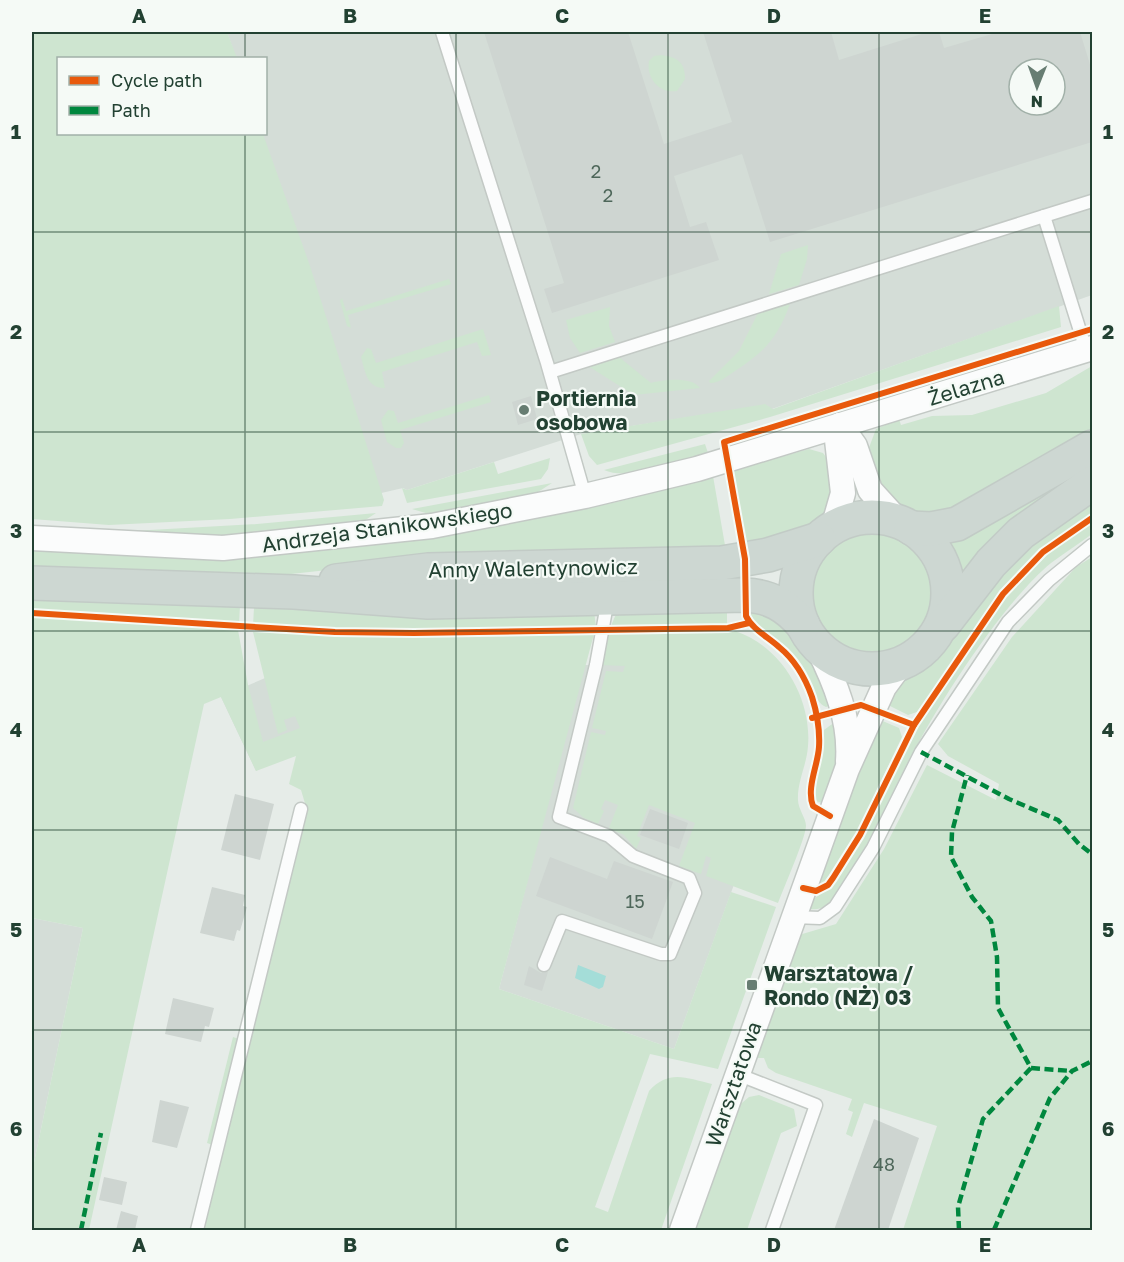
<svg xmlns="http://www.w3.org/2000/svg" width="1124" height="1262" font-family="'Golos Text',sans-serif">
	<rect width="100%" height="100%" fill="#e6ece8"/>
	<g fill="#d4ddd7" fill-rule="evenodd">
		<path d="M 227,32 L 1092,32 L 1092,295 L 772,409 L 765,405 L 581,434 L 407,490 L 403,488 L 377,494 L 261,134 L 266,134 L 266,58 L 236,58 ZM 1019,69 L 1055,69 L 1055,105 L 1019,105 Z"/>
		<path d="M 642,638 L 778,764 L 674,1049 L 499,989 L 584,665 L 601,665 Z"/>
		<path d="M 300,663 L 327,726 L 256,771 L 221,697 Z"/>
		<path d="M 32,918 L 83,928 L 32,1172 Z"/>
	</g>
	<g fill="#cee5d0">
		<path d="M 32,32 L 227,32 L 237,58 L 58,58 L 58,134 L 263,134 L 310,266 L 384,500 L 382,506 L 230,519 L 109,525 L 32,519 Z"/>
		<path d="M 661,55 C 677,57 685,62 685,79 L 677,91 C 659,94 646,78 649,61 L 654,56 Z"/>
		<path d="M 808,245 L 807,259 L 799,285 L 769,294 L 781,254 Z"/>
		<path d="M 449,279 L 451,284 L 348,315 L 351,328 L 347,326 L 340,301 L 342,298 L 346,311 Z"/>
		<path d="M 790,304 C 777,339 765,351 735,371 C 727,376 720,383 710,383 L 709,381 L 739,351 L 758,313 Z"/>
		<path d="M 1059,306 L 1061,327 L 770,417 L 597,465 L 589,456 L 581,434 L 765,404 L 773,409 Z"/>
		<path d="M 610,307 L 609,326 L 615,342 L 580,353 L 570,338 L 566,320 Z"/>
		<path d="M 483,329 L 491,355 L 482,356 L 477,342 L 382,372 L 385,388 C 367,389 365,371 361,357 L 367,348 L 371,349 L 376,363 Z"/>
		<path d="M 619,357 L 651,383 C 663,380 691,376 700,388 L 634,395 L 588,366 Z"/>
		<path d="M 1092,366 L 1092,432 L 956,511 L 916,513 L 901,508 L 884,496 L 867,453 L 876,429 L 899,419 L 901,425 L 932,416 L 972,415 L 1046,393 Z"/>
		<path d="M 489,395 L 491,402 L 400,430 L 404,443 L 401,448 L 396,448 L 387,442 L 381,420 L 388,410 L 394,411 L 398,423 Z"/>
		<path d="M 705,444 L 708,453 C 681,460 630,482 604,470 Z"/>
		<path d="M 809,449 L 823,453 L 835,469 L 828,512 L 822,518 L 815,524 L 746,547 L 733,470 Z"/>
		<path d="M 550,458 L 548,469 L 541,479 L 407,503 L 402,488 L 407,490 L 494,462 L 498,474 Z"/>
		<path d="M 1092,460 L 1092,470 L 962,575 L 947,542 Z"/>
		<path d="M 713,476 L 726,551 L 428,559 L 291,574 L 245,577 L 32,569 L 32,547 L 258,556 L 452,535 L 617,502 Z"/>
		<path d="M 552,483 L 535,494 L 429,514 L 412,509 Z"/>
		<path d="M 1092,496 L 1092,513 L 1048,543 L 1005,586 L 917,712 L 908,715 L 884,703 L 896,686 L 926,668 L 942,652 L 997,573 Z"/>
		<path d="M 376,513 L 364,521 L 217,537 L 131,533 L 132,531 L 257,524 Z"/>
		<path d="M 1092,522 L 1092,534 C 1079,544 1064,553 1051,563 C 1003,603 941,699 912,755 C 890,797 862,871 829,903 C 823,909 816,910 808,909 L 812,900 L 831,887 L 858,845 L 916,728 L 1007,595 L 1049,553 Z"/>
		<circle cx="872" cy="594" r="61"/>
		<path d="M 1092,557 L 1092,1230 L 903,1230 L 937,1126 L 864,1103 L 852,1137 L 846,1134 L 853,1112 L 848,1110 L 852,1099 L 776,1073 L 768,1068 L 764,1058 L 755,1058 L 799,935 L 836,924 L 884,849 L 927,765 L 996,800 L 999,784 L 948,756 L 938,744 L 1012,637 L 1076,567 Z"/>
		<path d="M 32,597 L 240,606 L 239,623 L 32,609 Z"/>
		<path d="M 257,604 L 594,611 L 596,627 L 327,629 L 253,625 L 254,608 Z"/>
		<path d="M 727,607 L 727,624 L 611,626 L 616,614 Z"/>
		<path d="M 748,608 C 756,611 767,614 774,620 C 800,640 821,675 835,704 L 826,707 C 813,702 808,675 799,663 C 785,645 753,628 748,608 Z"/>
		<path d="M 32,617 L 238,630 L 248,685 L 263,742 L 300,728 L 295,716 L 284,720 L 287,730 L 278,734 L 253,632 L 338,636 L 594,634 L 499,989 L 674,1049 L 731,892 L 776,907 L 718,1069 L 650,1054 L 595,1207 L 608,1212 L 649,1091 C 669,1069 686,1078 712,1084 L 661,1230 L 203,1230 L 307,810 L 301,790 L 289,784 L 296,756 L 256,771 L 221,697 L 204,704 L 89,1230 L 32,1230 L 32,1172 L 83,928 L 32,918 Z"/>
		<path d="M 735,631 C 782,646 812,699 808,746 C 807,764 797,782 798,800 C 798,809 806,818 806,826 C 805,840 784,887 778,903 L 706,876 L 711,858 L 706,856 L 701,874 L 679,866 L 695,823 L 649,805 L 637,836 L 641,838 L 636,849 L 624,835 L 609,828 L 618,805 L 605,800 L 601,809 L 604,811 L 598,824 L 584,818 L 573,808 L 591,732 L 605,735 L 606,731 L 592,728 L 606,671 L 623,672 L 625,666 L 600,665 L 609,634 Z"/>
		<path d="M 839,719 L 838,760 L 822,803 L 816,801 C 813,796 822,741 824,730 Z"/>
		<path d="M 878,719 L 899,728 L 902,737 L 854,838 L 824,883 L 817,886 Z"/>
		<path d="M 233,1037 L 239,1039 L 213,1145 L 207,1143 Z"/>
		<path d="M 759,1095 L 794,1109 L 797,1126 L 781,1133 L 747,1230 L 696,1230 L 737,1107 L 749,1097 Z"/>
	</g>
	<path fill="#a4ddd8" d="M 578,965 L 606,976 L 603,987 L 599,989 L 575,978 Z"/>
	<g fill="#ced5d1" fill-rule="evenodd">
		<path d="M 484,32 L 628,32 L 664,144 L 732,122 L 703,32 L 831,32 L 839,60 L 928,32 L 939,32 L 944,48 L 999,32 L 1080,32 L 1092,71 L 1092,142 L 770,242 L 742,154 L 674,176 L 690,227 L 706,222 L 719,260 L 552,313 L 544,289 L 564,283 ZM 1019,69 L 1055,69 L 1055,105 L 1019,105 Z"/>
		<path d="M 531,396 L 537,419 L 518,425 L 512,402 Z"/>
		<path d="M 235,794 L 274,804 L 260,860 L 221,850 Z"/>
		<path d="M 650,809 L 688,823 L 679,849 L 640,835 Z"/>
		<path d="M 550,857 L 607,879 L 614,861 L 673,882 L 652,939 L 536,896 Z"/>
		<path d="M 212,887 L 245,895 L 243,906 L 247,907 L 240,931 L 237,930 L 234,941 L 200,933 Z"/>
		<path d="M 529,966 L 541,973 L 548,972 L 542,991 L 524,985 Z"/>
		<path d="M 173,998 L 214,1008 L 209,1027 L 205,1026 L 201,1042 L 165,1034 Z"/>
		<path d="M 160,1100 L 189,1107 L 177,1148 L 152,1142 Z"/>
		<path d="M 874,1119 L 919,1138 L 888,1230 L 834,1230 Z"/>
		<path d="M 104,1177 L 127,1182 L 122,1205 L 99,1200 Z"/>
		<path d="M 121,1211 L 138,1216 L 135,1230 L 116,1230 Z"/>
	</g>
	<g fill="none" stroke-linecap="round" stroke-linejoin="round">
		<g stroke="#c3c9c5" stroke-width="15">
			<g id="lane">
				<path d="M 442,32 L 547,363 L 585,496"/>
				<path d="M 1086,350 L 1044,216 L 1092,201"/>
				<path d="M 550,372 L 1044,216"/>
				<path d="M 793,917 L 820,918 L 835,907 L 873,848 L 921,752 L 1008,622 L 1049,580 L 1092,545"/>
				<path d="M 544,965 L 562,921 L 661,954 L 670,954 L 695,893 L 689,878 L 633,856 L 609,836 L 559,817 L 596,665 L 608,599"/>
				<path d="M 737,1074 L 816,1105 L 772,1230"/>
				<path d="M 197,1230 L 301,809"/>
			</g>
		</g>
		<g stroke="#c3c9c5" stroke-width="27">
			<g id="street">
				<path d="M 840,425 L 855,446 L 870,490 L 899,522"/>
				<path d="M 833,528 L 843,493 L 837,440 L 840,425"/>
				<path d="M 32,538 L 223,548 L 432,526 L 585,496 L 697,469 L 1092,348"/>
				<path d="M 817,646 C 835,682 851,720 848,761"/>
				<path d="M 682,1230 L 847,769 L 884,687 L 901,664"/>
			</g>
		</g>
		<g stroke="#c2cbc6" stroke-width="36">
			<g id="primary">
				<circle cx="872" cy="593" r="76"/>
				<path d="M 911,528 L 931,529 L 957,524 L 1092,447"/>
				<path d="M 336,581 L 428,570 L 722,563 L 768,555 L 819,539"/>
				<path d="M 32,583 L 294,592 L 428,602 L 745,595 C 770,596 787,606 803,625"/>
				<path d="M 943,625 L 991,563 L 1021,533 L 1092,483"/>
			</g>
		</g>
		<use href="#lane" stroke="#fbfcfc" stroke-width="12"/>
		<use href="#street" stroke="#fbfcfc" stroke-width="24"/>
		<use href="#primary" stroke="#cdd7d2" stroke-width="33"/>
		<g stroke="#00873e" stroke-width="4.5" stroke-dasharray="9 4.5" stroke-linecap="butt">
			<path d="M 921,752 L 1009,799 L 1058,820 L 1079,844 L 1092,854"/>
			<path d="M 1031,1068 L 1072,1071"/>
			<path d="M 81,1230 L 101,1133"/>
			<path d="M 959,1230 L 958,1207 L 983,1119 L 1031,1068 L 998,1008 L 997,957 L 991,921 L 972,897 L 951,857 L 952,832 L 967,775"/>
			<path d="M 994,1230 L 1050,1098 L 1072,1071 L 1092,1061"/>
		</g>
		<g stroke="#f5faf6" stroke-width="10">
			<g id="cycleway">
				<path d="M 32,613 L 335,632 L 414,633 L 728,628 L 749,623"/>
				<path d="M 812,718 L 861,705 L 914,725"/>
				<path d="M 830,816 L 813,806 C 806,788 818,765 819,747 C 820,730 817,713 812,697 C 805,677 795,660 779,647 C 768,637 752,629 746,616 L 745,559 L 724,442 L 1092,329"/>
				<path d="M 803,888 L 816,891 L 828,885 L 833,878 L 860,835 L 914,725 L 1003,594 L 1043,552 L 1092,518"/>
			</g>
		</g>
		<use href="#cycleway" stroke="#e8590c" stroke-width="6"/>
	</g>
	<path fill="none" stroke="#224132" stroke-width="1.5" stroke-opacity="0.55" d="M 245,32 L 245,58M 456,32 L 456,1230M 668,32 L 668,1230M 879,32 L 879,1230M 245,134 L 245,1230M 32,232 L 1092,232M 32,432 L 1092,432M 32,631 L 1092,631M 32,830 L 1092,830M 32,1030 L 1092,1030"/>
	<g fill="#677d72" stroke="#f5faf6" stroke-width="2">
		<circle cx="524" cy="410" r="6"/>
		<rect x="746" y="979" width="12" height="12" rx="3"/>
	</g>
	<g text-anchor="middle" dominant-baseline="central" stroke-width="4.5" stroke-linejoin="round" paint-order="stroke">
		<g font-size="18" fill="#4e675a">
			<text x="596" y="171">2</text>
			<text x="608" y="195">2</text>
			<text x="635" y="901">15</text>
			<text x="884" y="1164">48</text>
		</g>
		<g font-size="21" fill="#224132" stroke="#f5faf6">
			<text transform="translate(966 387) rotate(-17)">Żelazna</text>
			<text transform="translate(387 527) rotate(-8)">Andrzeja Stanikowskiego</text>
			<text transform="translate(533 568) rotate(-1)">Anny Walentynowicz</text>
			<text transform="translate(733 1084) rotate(-71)">Warsztatowa</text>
		</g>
		<g font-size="21" font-weight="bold" fill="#224132" stroke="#f5faf6" text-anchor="start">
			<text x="536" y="398">Portiernia<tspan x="536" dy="24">osobowa</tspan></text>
			<text x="764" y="973">Warsztatowa /<tspan x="764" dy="24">Rondo (NŻ) 03</tspan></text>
		</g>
	</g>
	<rect width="1124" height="1262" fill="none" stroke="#f5faf6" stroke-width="66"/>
	<rect x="57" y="57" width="210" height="78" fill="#f5faf6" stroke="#a1b0a8" stroke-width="1.5"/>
	<rect x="69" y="76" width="30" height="9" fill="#e8590c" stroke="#a1b0a8" stroke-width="1.5"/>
	<text x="111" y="87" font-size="18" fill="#224132">Cycle path</text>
	<rect x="69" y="106" width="30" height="9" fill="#00873e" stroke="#a1b0a8" stroke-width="1.5"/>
	<text x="111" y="117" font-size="18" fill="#224132">Path</text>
	<g transform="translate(1037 87) rotate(181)"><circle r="28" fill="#f5faf6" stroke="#a1b0a8" stroke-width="1.5"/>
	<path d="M0-4.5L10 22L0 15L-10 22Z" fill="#677d72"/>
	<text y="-9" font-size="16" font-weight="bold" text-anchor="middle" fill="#224132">N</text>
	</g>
	<rect x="33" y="33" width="1058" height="1196" fill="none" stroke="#224132" stroke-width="2"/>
	<g font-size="20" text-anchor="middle" font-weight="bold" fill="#224132">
		<text x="139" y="23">A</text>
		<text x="350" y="23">B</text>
		<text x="562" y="23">C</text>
		<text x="774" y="23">D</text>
		<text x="985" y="23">E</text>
		<text x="16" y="139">1</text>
		<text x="1108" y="139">1</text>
		<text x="16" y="339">2</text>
		<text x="1108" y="339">2</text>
		<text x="16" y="538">3</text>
		<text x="1108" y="538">3</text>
		<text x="16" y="737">4</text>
		<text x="1108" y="737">4</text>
		<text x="16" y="937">5</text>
		<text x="1108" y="937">5</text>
		<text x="16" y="1136">6</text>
		<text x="1108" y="1136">6</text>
		<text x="139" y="1252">A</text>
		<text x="350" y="1252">B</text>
		<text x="562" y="1252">C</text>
		<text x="774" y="1252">D</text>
		<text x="985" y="1252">E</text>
	</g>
</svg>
